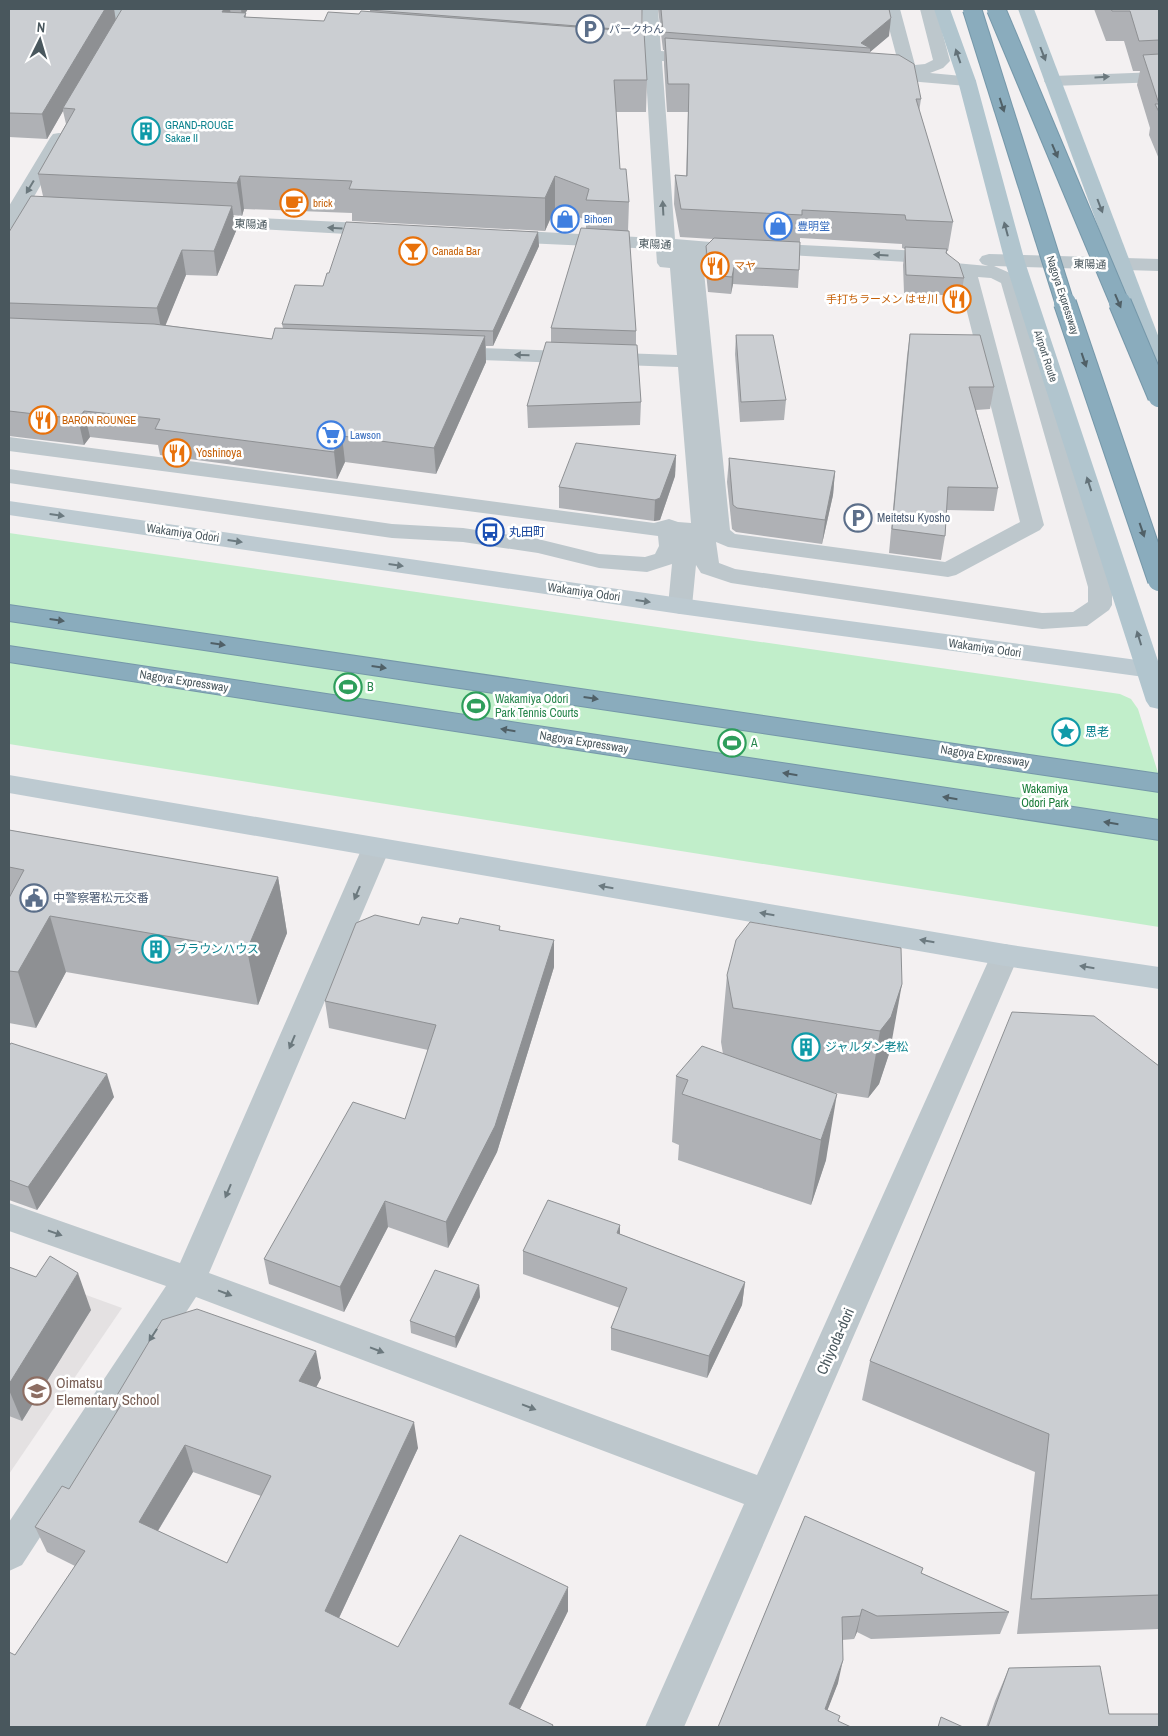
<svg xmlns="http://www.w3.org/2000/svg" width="1168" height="1736" font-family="'Archivo Narrow','Noto Sans JP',sans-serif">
	<rect width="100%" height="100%" fill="#f3f0f1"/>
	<path fill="#e4e1e2" d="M 9,1267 L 122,1308 L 9,1474 Z"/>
	<path fill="#c1eeca" d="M 9,533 L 1120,694 L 1131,699 L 1138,709 L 1159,776 L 1159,927 L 9,744 Z"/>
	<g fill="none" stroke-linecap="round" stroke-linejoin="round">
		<g stroke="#7597a9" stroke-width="2">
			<g id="highway">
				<path d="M 9,605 L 1159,774 L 1159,792 L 9,621 Z"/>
				<path d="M 9,646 L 1159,820 L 1159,840 L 9,662 Z"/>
			</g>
		</g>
		<g fill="#bdc7cc" fill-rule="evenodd">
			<path d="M 27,9 C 45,8 157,7 164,17 L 156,22 L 35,14 Z"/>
			<path d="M 642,9 L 658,9 L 661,51 L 702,54 L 708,55 L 710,59 L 708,63 L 702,64 L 662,61 L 675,239 L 711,242 L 714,246 L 710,250 L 713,254 L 703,262 L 730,530 L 735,534 L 945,562 L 1020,522 L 959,280 L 945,269 L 948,265 L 955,263 L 988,266 L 982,264 L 979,260 L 982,256 L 989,254 L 1159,259 L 1159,271 L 994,266 L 1017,276 L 1020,280 L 1112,587 L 1112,605 L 1109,610 L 1087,626 L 1042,629 L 731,583 L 701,573 L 696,565 L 692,606 L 689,611 L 680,614 L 671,611 L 668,606 L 672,564 L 647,572 L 599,568 L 538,553 L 463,542 L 392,538 L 9,483 L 9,469 L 392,524 L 463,528 L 538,539 L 599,554 L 645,557 L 655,554 L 659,546 L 658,536 L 9,451 L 9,437 L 654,523 L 669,519 L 678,522 L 691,523 L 678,367 L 450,359 L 443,357 L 440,353 L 443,349 L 450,347 L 677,355 L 670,268 L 660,267 L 657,263 L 656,249 L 502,242 L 495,240 L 492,236 L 495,232 L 502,230 L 656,238 L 645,60 L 608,57 L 602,56 L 600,52 L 602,48 L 644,50 ZM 978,277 L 991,278 L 1001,283 L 1088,587 L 1088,602 L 1073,612 L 1042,613 L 735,569 L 719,563 L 716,542 L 728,547 L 948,577 L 956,575 L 1040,530 L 1044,525 Z"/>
			<path d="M 884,9 L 900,9 L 915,65 L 925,64 L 933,60 L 920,9 L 936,9 L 950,61 L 943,68 L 930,73 L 973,77 L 976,81 L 973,85 L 967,86 L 873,78 L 870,74 L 873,70 L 885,69 L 887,65 L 898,62 Z"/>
			<path d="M 1159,72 L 1159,82 L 1053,86 L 1047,85 L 1044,81 L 1047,77 L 1053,76 Z"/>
			<path d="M 59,133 L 65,134 L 68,138 L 28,207 L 64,210 L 66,214 L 64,218 L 21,218 L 16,227 L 9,229 L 9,206 L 50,138 L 53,134 Z"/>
			<path d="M 198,215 L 382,224 L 389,226 L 392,230 L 389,234 L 382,236 L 191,225 L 188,221 L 191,217 Z"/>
			<path d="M 762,243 L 941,252 L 948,254 L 951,258 L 948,262 L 941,264 L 755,253 L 752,249 L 755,245 Z"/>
			<path d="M 376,838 L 386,841 L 390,848 L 209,1273 L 757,1475 L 991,955 L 995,947 L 1005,944 L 1015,947 L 1019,955 L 684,1727 L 645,1727 L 744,1504 L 196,1297 L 22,1565 L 9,1571 L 9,1522 L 166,1286 L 9,1231 L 9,1203 L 180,1263 L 362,848 L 366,841 Z"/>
		</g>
		<g fill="#bdcad1" fill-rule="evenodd">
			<path d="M 9,501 L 680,598 L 1159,663 L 1159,679 L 680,614 L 9,515 Z"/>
			<path d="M 9,775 L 1005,944 L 1159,967 L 1159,989 L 1005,966 L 9,793 Z"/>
		</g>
		<g fill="#b1c5ce" fill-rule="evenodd">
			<path d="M 934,9 L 950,9 L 976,81 L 1025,262 L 1159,664 L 1159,709 L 1150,707 L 1146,701 L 1005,262 L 958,81 Z"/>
			<path d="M 1018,9 L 1034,9 L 1159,338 L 1159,371 L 1152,369 L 1149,365 Z"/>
		</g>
		<use href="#highway" fill="#8aacbd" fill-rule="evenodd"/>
		<g stroke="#7597a9" stroke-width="20" stroke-linecap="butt">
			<g id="highway-bridge-far1">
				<path d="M 972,9 L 1065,304"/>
				<path d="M 996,9 L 1120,304"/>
			</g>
		</g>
		<g stroke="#7597a9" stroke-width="24" stroke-linecap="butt">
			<g id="highway-bridge">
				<path d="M 1065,303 L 1159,580"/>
				<path d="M 1120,303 L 1159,396"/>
			</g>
		</g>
		<use href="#highway-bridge-far1" stroke="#8aacbd" stroke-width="18"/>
		<use href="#highway-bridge" stroke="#8aacbd" stroke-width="22"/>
	</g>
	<g fill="#afb1b5" fill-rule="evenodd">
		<path d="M 9,9 L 248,9 L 245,13 L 246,13 L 246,17 L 324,21 L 370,12 L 370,10 L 642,9 L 642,32 L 647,80 L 646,112 L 616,112 L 620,169 L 629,202 L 628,231 L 636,331 L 636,345 L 641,402 L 640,425 L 528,428 L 527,406 L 551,342 L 551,328 L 586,229 L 586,220 L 555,208 L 545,231 L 352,221 L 352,213 L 244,209 L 242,216 L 233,215 L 236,231 L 217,276 L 186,275 L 165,325 L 272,339 L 283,328 L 282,324 L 323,286 L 329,273 L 538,232 L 539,246 L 493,346 L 486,346 L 486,362 L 436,474 L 345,462 L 337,479 L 160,455 L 158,445 L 90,437 L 84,445 L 9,436 L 9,232 L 43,196 L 38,174 L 66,124 L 63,111 L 47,139 L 9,137 ZM 114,9 L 122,9 L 116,20 Z"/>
		<path d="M 658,9 L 889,9 L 889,36 L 870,52 L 870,53 L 921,99 L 919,112 L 953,222 L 948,251 L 947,251 L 947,253 L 964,278 L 961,296 L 904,293 L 903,265 L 905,249 L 902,248 L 902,244 L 800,238 L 799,270 L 798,288 L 733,284 L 731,294 L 708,292 L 705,263 L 706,246 L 713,239 L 680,237 L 674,204 L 675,175 L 686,176 L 688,112 L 667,112 L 664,65 L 664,50 L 663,50 Z"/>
		<path d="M 1094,9 L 1159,9 L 1159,159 L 1149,135 L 1150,128 L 1137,85 L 1140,71 L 1133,71 L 1124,41 L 1106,41 Z"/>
		<path d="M 910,334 L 994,387 L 990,409 L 976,410 L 998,488 L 994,511 L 947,510 L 945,536 L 941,560 L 889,553 L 907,356 Z"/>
		<path d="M 736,335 L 786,400 L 784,420 L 740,422 L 735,354 Z"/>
		<path d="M 676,455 L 675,476 L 660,520 L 654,521 L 559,508 L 559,487 Z"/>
		<path d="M 729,458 L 835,471 L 833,495 L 822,544 L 736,532 L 732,529 L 727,482 Z"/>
		<path d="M 9,830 L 278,877 L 287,933 L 258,1005 L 66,972 L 36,1028 L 9,1023 Z"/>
		<path d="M 458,924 L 500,926 L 500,930 L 554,967 L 497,1152 L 448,1248 L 388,1227 L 344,1312 L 269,1284 L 264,1259 L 405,1119 L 428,1050 L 329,1028 L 325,1001 L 419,925 Z"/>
		<path d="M 901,948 L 890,1051 L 879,1084 L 868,1098 L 830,1092 L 826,1160 L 811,1205 L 678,1160 L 679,1145 L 672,1142 L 676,1076 L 723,1054 L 721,1042 L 727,975 Z"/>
		<path d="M 9,1046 L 114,1097 L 37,1210 L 9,1200 Z"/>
		<path d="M 1159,1066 L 1159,1629 L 1017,1634 L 1035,1472 L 862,1400 L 870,1361 Z"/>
		<path d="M 620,1234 L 745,1282 L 742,1305 L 707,1378 L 611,1350 L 611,1328 L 620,1308 L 523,1274 L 523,1251 Z"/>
		<path d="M 9,1267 L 91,1310 L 22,1421 L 9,1416 Z"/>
		<path d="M 479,1285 L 480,1297 L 456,1348 L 411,1333 L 410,1321 Z"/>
		<path d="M 321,1378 L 316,1387 L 418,1448 L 339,1618 L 398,1647 L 568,1611 L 520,1709 L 553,1725 L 553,1727 L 9,1727 L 15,1655 L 75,1566 L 47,1552 L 35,1527 L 69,1489 L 117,1413 L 113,1402 ZM 193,1472 L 261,1496 L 227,1563 L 158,1531 Z"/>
		<path d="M 805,1516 L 923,1568 L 921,1573 L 1009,1612 L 1000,1634 L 871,1639 L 857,1632 L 854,1639 L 842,1640 L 838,1683 L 827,1710 L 839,1721 L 718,1727 Z"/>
		<path d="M 1009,1668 L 1109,1714 L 1159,1727 L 986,1727 L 995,1701 Z"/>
	</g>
	<g fill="#8e9093">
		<path d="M 105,9 L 114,9 L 116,22 L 63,108 L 63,111 L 47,139 L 42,114 Z"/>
		<path d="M 224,9 L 230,9 L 233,31 L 222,12 Z"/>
		<path d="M 241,9 L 248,9 L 242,18 Z"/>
		<path d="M 891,18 L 889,36 L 870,52 L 870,48 L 861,43 Z"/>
		<path d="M 240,176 L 244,209 L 242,216 L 237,183 Z"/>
		<path d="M 555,176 L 555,208 L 545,231 L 545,198 Z"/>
		<path d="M 232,206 L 236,231 L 217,276 L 214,251 Z"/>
		<path d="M 538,232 L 539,246 L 493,346 L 493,331 Z"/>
		<path d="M 182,250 L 186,275 L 162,334 L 157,308 Z"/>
		<path d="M 734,267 L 733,284 L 731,294 L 732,277 Z"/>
		<path d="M 485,336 L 486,362 L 436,474 L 434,448 Z"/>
		<path d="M 84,411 L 90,437 L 84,445 L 78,419 Z"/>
		<path d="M 342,436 L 345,462 L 337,479 L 334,452 Z"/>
		<path d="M 676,455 L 675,476 L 660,520 L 654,521 L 655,500 Z"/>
		<path d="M 835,471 L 833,495 L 822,544 L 825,520 Z"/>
		<path d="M 278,877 L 287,933 L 258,1005 L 247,950 Z"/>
		<path d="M 50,916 L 66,972 L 36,1028 L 18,972 Z"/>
		<path d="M 554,940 L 554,967 L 497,1152 L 448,1248 L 446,1222 Z"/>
		<path d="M 902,984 L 890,1051 L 879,1084 L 868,1098 L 880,1031 Z"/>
		<path d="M 107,1074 L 114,1097 L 37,1210 L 28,1187 Z"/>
		<path d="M 837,1094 L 826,1160 L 811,1205 L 821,1140 Z"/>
		<path d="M 385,1201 L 388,1227 L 344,1312 L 340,1287 Z"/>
		<path d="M 620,1225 L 620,1248 L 617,1233 Z"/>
		<path d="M 78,1273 L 91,1310 L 22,1421 L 9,1390 L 9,1384 Z"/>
		<path d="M 745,1282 L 742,1305 L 707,1378 L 709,1356 Z"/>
		<path d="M 479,1285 L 480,1297 L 456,1348 L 455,1337 Z"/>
		<path d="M 316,1351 L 321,1378 L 305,1409 L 299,1381 Z"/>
		<path d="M 414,1422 L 418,1448 L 331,1635 L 325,1611 Z"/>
		<path d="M 185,1445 L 193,1472 L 148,1547 L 139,1522 Z"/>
		<path d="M 568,1587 L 568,1611 L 511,1727 L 509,1704 Z"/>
		<path d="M 862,1609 L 857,1632 L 854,1639 L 860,1616 Z"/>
		<path d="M 843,1660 L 838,1683 L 821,1727 L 825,1709 Z"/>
	</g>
	<g fill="#cbced2" stroke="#8e9093" fill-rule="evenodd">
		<path d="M 9,9 L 105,9 L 42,114 L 9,113 Z"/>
		<path d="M 122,9 L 224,9 L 222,12 L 246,13 L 244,17 L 324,21 L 328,12 L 359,14 L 361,11 L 644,32 L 647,80 L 614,80 L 620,169 L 626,169 L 629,202 L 586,200 L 589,189 L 555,176 L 545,198 L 349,189 L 352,181 L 240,176 L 237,183 L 38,174 L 75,109 L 63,108 Z"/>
		<path d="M 370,9 L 642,9 L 642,31 L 370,10 Z"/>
		<path d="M 661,9 L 889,9 L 891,18 L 861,43 L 870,48 L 663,32 Z"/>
		<path d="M 1111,9 L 1159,9 L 1159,40 L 1139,41 L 1130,11 L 1112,11 Z"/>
		<path d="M 665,38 L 899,55 L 914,64 L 921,99 L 916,99 L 953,222 L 906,220 L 905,215 L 842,212 L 802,210 L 802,215 L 681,209 L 675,175 L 687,176 L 689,84 L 668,84 Z"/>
		<path d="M 1159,54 L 1159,112 L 1155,104 L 1159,104 L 1143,55 Z"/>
		<path d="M 31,196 L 232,206 L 214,251 L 182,250 L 157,308 L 9,303 L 9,232 Z"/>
		<path d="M 346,222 L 538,232 L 493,331 L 282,324 L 295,285 L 323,286 L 327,273 L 329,273 Z"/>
		<path d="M 581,228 L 629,231 L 636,331 L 551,328 Z"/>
		<path d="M 714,238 L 800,242 L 799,270 L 734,267 L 732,277 L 709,275 L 706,246 Z"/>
		<path d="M 905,247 L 947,249 L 946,253 L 959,263 L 964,278 L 906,275 Z"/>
		<path d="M 9,318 L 154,324 L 272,339 L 275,328 L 485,336 L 434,448 L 342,436 L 334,452 L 155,429 L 160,419 L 84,411 L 78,419 L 9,411 Z"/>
		<path d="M 910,334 L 980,335 L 994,387 L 969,387 L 998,488 L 948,487 L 945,536 L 892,529 Z"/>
		<path d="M 736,335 L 773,335 L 786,400 L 741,402 Z"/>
		<path d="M 546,342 L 637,345 L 641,402 L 527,406 Z"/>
		<path d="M 576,443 L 676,455 L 660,498 L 655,500 L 559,487 Z"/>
		<path d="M 729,458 L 835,471 L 825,520 L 737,508 L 733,505 Z"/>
		<path d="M 9,830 L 278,877 L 247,950 L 50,916 L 18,972 L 9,971 L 9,898 L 24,870 L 9,867 Z"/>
		<path d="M 375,915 L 419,925 L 422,917 L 458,924 L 460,918 L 500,926 L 499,930 L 554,940 L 495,1126 L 446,1222 L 385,1201 L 340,1287 L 264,1259 L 353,1102 L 405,1119 L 436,1025 L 325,1001 L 356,923 Z"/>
		<path d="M 750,922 L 901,948 L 902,984 L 891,1017 L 880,1031 L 733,1008 L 727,975 L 736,940 Z"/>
		<path d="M 1012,1012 L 1094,1016 L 1159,1066 L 1159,1595 L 1031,1599 L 1049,1434 L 870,1361 Z"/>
		<path d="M 11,1043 L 107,1074 L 28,1187 L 9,1180 L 9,1046 Z"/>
		<path d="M 702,1046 L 837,1094 L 821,1140 L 682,1094 L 688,1080 L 676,1076 Z"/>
		<path d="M 548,1200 L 620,1225 L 617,1233 L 745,1282 L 709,1356 L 611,1328 L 627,1288 L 523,1251 Z"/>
		<path d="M 50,1256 L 78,1273 L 9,1384 L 9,1267 L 36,1277 Z"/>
		<path d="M 435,1270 L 479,1285 L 455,1337 L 410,1321 Z"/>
		<path d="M 197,1309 L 316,1351 L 299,1381 L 414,1422 L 325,1611 L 398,1647 L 460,1535 L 568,1587 L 509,1704 L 553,1725 L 552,1727 L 9,1727 L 9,1652 L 15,1655 L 85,1551 L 35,1527 L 62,1486 L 69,1489 L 121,1405 L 113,1402 L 162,1320 ZM 185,1445 L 271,1476 L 227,1563 L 139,1522 Z"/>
		<path d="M 805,1516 L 923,1568 L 921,1573 L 1009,1612 L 877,1616 L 862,1609 L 860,1616 L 842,1617 L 843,1660 L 825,1709 L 840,1716 L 838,1721 L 851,1727 L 718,1727 Z"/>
		<path d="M 1100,1666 L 1109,1714 L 1159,1714 L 1159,1727 L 988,1727 L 1009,1668 Z"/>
		<path d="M 941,1717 L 963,1727 L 938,1727 Z"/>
	</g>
	<defs><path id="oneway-solid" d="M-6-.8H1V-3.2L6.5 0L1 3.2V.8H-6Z" transform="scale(1.25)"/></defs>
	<g fill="#637279">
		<use href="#oneway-solid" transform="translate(1043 54) rotate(69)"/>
		<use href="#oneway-solid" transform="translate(958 56) rotate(-109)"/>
		<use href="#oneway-solid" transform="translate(1100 206) rotate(69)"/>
		<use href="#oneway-solid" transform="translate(1006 229) rotate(-105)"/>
		<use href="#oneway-solid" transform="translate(1089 484) rotate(-108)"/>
		<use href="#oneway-solid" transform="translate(1139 638) rotate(-107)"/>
	</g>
	<g fill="#6c797e">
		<use href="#oneway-solid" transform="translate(1102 77) rotate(-3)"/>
		<use href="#oneway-solid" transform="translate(30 187) rotate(121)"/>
		<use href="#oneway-solid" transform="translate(663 208) rotate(-93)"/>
		<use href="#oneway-solid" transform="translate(335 228) rotate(-177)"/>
		<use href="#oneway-solid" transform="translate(881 255) rotate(-177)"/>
		<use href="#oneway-solid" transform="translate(522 355) rotate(-178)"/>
		<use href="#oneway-solid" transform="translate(357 893) rotate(113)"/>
		<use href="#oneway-solid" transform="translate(292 1042) rotate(113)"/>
		<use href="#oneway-solid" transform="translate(228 1191) rotate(113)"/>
		<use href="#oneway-solid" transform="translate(55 1233) rotate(19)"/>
		<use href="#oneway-solid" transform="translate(225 1293) rotate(21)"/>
		<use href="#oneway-solid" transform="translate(153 1335) rotate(123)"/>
		<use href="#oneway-solid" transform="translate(377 1350) rotate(21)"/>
		<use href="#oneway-solid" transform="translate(529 1407) rotate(21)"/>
	</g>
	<g fill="#506067">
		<use href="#oneway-solid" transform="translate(1002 105) rotate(72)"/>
		<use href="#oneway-solid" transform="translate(1055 151) rotate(67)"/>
		<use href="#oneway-solid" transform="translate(1118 301) rotate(67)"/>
		<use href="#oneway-solid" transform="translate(1084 360) rotate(71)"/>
		<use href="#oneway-solid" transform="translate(1142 530) rotate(71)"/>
		<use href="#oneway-solid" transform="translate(57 620) rotate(8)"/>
		<use href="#oneway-solid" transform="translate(218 644) rotate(8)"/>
		<use href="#oneway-solid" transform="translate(379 667) rotate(8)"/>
		<use href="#oneway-solid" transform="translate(591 698) rotate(8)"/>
		<use href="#oneway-solid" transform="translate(508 730) rotate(-171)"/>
		<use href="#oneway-solid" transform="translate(790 774) rotate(-171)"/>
		<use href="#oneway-solid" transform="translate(950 798) rotate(-171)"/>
		<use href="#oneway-solid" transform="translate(1111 823) rotate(-171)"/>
	</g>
	<g fill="#6c7a80">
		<use href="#oneway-solid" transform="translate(57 515) rotate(8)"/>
		<use href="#oneway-solid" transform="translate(235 541) rotate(8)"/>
		<use href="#oneway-solid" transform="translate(396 565) rotate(8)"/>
		<use href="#oneway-solid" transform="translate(643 601) rotate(8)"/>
		<use href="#oneway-solid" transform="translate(606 887) rotate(-170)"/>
		<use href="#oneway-solid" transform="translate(767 914) rotate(-170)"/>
		<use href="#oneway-solid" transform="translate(927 941) rotate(-170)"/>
		<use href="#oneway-solid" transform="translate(1087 967) rotate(-171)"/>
	</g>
	<defs>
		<g id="parking-ring" transform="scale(1.4375)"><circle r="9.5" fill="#fff" stroke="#5c6f8a" stroke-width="1.5"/><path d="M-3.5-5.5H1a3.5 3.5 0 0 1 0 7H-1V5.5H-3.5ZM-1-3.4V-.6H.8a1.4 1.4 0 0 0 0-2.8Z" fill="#5c6f8a"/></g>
		<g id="building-ring" transform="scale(1.4375)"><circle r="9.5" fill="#fff" stroke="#0f9aa8" stroke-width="1.5"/><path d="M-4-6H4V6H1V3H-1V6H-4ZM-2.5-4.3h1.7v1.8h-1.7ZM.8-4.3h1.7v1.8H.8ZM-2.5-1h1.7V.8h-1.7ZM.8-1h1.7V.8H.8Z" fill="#0f9aa8"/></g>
		<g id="cafe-ring" transform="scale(1.4375)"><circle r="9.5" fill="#fff" stroke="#e8710a" stroke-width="1.5"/><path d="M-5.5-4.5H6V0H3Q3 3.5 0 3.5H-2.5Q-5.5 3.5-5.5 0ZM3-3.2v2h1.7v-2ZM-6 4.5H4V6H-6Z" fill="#e8710a"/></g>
		<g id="shop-ring" transform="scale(1.4375)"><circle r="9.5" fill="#fff" stroke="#3f7fe0" stroke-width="1.5"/><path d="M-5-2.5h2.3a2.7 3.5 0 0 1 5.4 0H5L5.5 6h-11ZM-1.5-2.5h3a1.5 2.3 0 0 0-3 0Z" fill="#3f7fe0"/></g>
		<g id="bar-ring" transform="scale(1.4375)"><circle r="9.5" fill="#fff" stroke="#e8710a" stroke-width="1.5"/><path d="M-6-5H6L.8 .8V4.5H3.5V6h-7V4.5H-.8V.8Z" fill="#e8710a"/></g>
		<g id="restaurant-ring" transform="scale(1.4375)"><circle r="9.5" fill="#fff" stroke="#e8710a" stroke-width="1.5"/><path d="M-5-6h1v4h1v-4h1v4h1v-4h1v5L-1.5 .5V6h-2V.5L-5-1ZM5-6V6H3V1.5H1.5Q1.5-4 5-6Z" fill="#e8710a"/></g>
		<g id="supermarket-ring" transform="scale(1.4375)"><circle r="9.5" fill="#fff" stroke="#3f7fe0" stroke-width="1.5"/><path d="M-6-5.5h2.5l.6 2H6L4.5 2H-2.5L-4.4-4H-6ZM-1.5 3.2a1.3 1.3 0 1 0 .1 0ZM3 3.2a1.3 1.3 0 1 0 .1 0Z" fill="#3f7fe0"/></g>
		<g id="bus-ring" transform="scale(1.4375)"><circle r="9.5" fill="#fff" stroke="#1a4fb4" stroke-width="1.5"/><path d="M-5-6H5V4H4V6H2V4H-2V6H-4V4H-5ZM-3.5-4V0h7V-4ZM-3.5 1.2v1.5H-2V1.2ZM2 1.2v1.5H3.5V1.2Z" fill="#1a4fb4"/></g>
		<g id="stadium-ring" transform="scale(1.4375)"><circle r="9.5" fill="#fff" stroke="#2e9e5b" stroke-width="1.5"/><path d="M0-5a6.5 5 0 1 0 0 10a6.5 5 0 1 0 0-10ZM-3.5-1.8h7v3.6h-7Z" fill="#2e9e5b"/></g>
		<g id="sight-ring" transform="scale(1.4375)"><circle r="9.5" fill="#fff" stroke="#0f9aa8" stroke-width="1.5"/><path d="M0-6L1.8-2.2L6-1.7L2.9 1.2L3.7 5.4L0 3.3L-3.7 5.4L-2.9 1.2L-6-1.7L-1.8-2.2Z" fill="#0f9aa8"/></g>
		<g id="civic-ring" transform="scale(1.4375)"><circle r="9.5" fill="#fff" stroke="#5c6f8a" stroke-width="1.5"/><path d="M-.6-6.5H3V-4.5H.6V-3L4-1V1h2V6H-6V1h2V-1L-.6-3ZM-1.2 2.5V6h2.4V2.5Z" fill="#5c6f8a"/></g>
		<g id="school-ring" transform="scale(1.4375)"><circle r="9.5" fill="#fff" stroke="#8d6e63" stroke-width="1.5"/><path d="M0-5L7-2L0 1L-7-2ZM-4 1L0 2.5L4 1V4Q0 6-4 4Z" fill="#8d6e63"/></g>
	</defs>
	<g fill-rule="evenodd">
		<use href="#parking-ring" x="590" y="29"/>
		<use href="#building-ring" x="146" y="131"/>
		<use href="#cafe-ring" x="294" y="203"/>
		<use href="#shop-ring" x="565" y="219"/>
		<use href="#shop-ring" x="778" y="226"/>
		<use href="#bar-ring" x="413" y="251"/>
		<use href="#restaurant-ring" x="715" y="266"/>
		<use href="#restaurant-ring" x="957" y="299"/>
		<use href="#restaurant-ring" x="43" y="420"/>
		<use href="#supermarket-ring" x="331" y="435"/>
		<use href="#restaurant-ring" x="177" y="453"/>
		<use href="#parking-ring" x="858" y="518"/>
		<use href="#bus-ring" x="490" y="532"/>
		<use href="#stadium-ring" x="348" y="687"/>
		<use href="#stadium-ring" x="476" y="706"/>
		<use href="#sight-ring" x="1066" y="732"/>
		<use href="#stadium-ring" x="732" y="743"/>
		<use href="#civic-ring" x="34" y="898"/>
		<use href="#building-ring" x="156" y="949"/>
		<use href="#building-ring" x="806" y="1047"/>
		<use href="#school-ring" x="37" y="1391"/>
	</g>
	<g text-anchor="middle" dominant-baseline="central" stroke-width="5" stroke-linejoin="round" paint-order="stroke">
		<g font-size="11" fill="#4e5e75" stroke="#fff" text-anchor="start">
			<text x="609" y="29">パークわん</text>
		</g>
		<g font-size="11" fill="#0d838f" stroke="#fff" text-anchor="start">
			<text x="165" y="125">GRAND-ROUGE<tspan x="165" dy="13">Sakae II</tspan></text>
		</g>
		<g font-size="11" fill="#c56008" stroke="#fff" text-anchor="start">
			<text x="313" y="203">brick</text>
			<text x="432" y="251">Canada Bar</text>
			<text x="734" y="266">マヤ</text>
			<text x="938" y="299" text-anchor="end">手打ちラーメン はせ川</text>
			<text x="62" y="420">BARON ROUNGE</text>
		</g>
		<g font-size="11" fill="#366cbe" stroke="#fff" text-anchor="start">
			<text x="584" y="219">Bihoen</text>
			<text x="797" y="226">豊明堂</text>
			<text x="350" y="435">Lawson</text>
		</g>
		<g font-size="11" fill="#49575d" stroke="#fff">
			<text transform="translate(251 224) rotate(3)">東陽通</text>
			<text transform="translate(655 244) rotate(3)">東陽通</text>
			<text transform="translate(1090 264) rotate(2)">東陽通</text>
			<text transform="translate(1063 295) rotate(72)">Nagoya Expressway</text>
			<text transform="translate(1046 356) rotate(72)">Airport Route</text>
		</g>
		<g font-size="12" fill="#c56008" stroke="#fff" text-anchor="start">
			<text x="196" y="453">Yoshinoya</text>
		</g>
		<g font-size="12" fill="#4e5e75" stroke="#fff" text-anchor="start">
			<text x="877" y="518">Meitetsu Kyosho</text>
			<text x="53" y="898">中警察署松元交番</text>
		</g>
		<g font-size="12" fill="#164399" stroke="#fff" text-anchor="start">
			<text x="509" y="532">丸田町</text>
		</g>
		<g font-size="12" fill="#49575d" stroke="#fff">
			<text transform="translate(183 533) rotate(8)">Wakamiya Odori</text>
			<text transform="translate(584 592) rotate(8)">Wakamiya Odori</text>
			<text transform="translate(985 648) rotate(8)">Wakamiya Odori</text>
			<text transform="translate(184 681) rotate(9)">Nagoya Expressway</text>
			<text transform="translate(584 742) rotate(9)">Nagoya Expressway</text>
			<text transform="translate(985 756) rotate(9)">Nagoya Expressway</text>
		</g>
		<g font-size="12" fill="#27864d" stroke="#fff" text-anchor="start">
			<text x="367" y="687">B</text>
			<text x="495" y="699">Wakamiya Odori<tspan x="495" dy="14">Park Tennis Courts</tspan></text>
			<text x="751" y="743">A</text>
		</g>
		<g font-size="12" fill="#0d838f" stroke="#fff" text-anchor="start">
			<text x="1085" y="732">思老</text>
			<text x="175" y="949">ブラウンハウス</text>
			<text x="825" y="1047">ジャルダン老松</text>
		</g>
		<g font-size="12" fill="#1b7d3a" stroke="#fff">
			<text x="1045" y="789">Wakamiya<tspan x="1045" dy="14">Odori Park</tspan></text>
		</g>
		<g font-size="15" fill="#49575d" stroke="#fff">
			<text transform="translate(835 1341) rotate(-66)">Chiyoda-dori</text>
		</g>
		<g font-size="15" fill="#785e54" stroke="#fff" text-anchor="start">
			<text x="56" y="1382">Oimatsu<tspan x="56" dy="17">Elementary School</tspan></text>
		</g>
	</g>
	<rect width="1168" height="1736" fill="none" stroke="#49575d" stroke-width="20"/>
	<g transform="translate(40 40) rotate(5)" stroke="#ffffff" stroke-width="4" paint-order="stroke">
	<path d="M0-4L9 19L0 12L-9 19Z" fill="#49575d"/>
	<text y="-8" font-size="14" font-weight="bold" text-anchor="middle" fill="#49575d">N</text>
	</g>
</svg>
